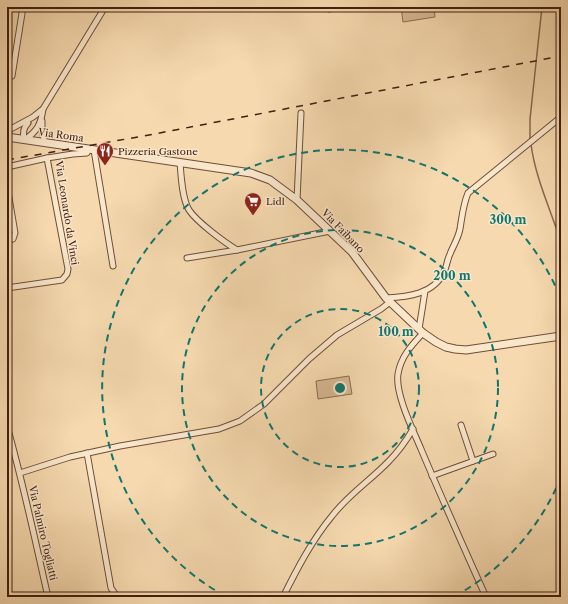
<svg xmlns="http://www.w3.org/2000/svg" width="568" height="604" font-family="'Libre Caslon Text',serif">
	<rect width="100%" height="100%" fill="#f6d9af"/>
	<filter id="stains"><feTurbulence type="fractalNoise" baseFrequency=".005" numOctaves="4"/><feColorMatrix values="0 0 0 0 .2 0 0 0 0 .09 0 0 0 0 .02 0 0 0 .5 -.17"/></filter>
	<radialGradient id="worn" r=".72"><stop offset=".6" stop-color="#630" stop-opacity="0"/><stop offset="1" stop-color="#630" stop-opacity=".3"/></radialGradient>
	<g fill="#d7b994" stroke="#8c6c52">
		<path d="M 401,7 L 434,7 L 435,17 L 403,22 Z"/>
		<path d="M 349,376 L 352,394 L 318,399 L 316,381 Z"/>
	</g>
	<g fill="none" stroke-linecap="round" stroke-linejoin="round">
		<g stroke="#88694f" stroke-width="1.5">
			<path d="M 530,141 L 530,119 L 542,7"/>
			<path d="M 531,144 C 535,177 551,211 561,242"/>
		</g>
		<g stroke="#6e4e38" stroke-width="7">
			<g id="minor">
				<path d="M 324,7 L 329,9"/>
				<path d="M 7,74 L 12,76 L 23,7"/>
				<path d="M 42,121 L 42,131 L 45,143"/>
				<path d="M 28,123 C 23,128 23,133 24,140 C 37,132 41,124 43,109"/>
				<path d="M 7,131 L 33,117 L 43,109 L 105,7"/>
				<path d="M 94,150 L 113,266"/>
				<path d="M 180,162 C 181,175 182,199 189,210 C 197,222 224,242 237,250"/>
				<path d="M 7,167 L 47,158"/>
				<path d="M 7,186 L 15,233 L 13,239 L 7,240"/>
				<path d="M 297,200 L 301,113"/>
				<path d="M 187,258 L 237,250 L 330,231"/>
				<path d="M 7,288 L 62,280 L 67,274 L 68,269 L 47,158 L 73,154 L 87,153 L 89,149"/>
				<path d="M 386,298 C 408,297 434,294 444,272 C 447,266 447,260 450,254 C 453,246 458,239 460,229 C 462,217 463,205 468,193 L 561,117"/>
				<path d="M 419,329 L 425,291"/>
				<path d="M 423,333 C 412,345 401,356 398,374 C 395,394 413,430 421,449 C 442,499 464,548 486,597"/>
				<path d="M 461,425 L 473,461"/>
				<path d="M 7,426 C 23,482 35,540 48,597"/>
				<path d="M 87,453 L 111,588 L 117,597"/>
				<path d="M 20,473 L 70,457 L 120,446 L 219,429 L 240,421 L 264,404 L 309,359 L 337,335 L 381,309 L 390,302"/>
				<path d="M 432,476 L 493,454"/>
				<path d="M 283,597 C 297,569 312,540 332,516 C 348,495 371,480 389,461 C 399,451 406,441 413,429"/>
			</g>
		</g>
		<g stroke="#6e4e38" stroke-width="9">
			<path id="tertiary" d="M 7,137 L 251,173 L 270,180 L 297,200 L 352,252 L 386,298 L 423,333 L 436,342 L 446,347 L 455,349 L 466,350 L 561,336"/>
		</g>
		<use href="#minor" stroke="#f9e6cb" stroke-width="5"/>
		<use href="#tertiary" stroke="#f9e6cb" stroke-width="7"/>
		<path stroke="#401f11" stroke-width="1.5" stroke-dasharray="7 7" stroke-linecap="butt" d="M 7,160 L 149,135 L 561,56"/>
	</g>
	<g fill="none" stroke="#0f766e" stroke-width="2" stroke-dasharray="7 5">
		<circle cx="340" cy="388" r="79"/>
		<circle cx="340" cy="388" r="158"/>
		<path d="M561 477A238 238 0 0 1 455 596M225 596A238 238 0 1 1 561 299"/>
	</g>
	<defs>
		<g id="restaurant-pin" transform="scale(0.9)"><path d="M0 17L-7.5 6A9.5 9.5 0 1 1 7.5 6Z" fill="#8f2418" stroke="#f9e6cb"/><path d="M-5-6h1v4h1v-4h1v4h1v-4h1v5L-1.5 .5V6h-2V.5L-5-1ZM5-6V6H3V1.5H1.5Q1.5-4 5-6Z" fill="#fff"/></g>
		<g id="supermarket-pin" transform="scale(0.9)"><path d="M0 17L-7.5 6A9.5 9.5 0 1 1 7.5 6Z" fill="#8f2418" stroke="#f9e6cb"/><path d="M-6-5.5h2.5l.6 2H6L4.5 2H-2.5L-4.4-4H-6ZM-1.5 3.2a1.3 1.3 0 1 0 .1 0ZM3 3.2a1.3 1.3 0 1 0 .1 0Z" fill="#fff"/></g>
	</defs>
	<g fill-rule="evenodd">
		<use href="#restaurant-pin" x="105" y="151"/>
		<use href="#supermarket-pin" x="253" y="201"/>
	</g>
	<g text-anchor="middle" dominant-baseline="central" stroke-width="3" stroke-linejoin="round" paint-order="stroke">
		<g font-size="10" fill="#401f11" stroke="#f9e6cb">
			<text transform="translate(61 135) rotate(8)">Via Roma</text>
			<text transform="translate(67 213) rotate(81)">Via Leonardo da Vinci</text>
			<text transform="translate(343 231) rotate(46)">Via Faibano</text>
			<text transform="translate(43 533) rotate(77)">Via Palmiro Togliatti</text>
		</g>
		<g font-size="10" fill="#401f11" stroke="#f9e6cb" text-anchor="start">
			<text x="118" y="151">Pizzeria Gastone</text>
			<text x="266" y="201">Lidl</text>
		</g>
	</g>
	<circle cx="340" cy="388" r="6" fill="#0f766e" stroke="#f9e6cb" stroke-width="2"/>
	<g font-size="12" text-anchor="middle" font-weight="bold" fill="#0f766e" stroke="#f9e6cb" stroke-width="3" stroke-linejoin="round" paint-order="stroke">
		<text x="508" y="224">300 m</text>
		<text x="452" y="280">200 m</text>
		<text x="396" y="336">100 m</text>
	</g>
	<rect width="568" height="604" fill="none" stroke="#f6d9af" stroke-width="24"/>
	<rect x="8" y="8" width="552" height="588" fill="none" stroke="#401f11" stroke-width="2"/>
	<rect x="12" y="12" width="544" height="580" fill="none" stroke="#401f11"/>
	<rect width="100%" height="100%" filter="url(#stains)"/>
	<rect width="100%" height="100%" fill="url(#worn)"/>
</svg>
